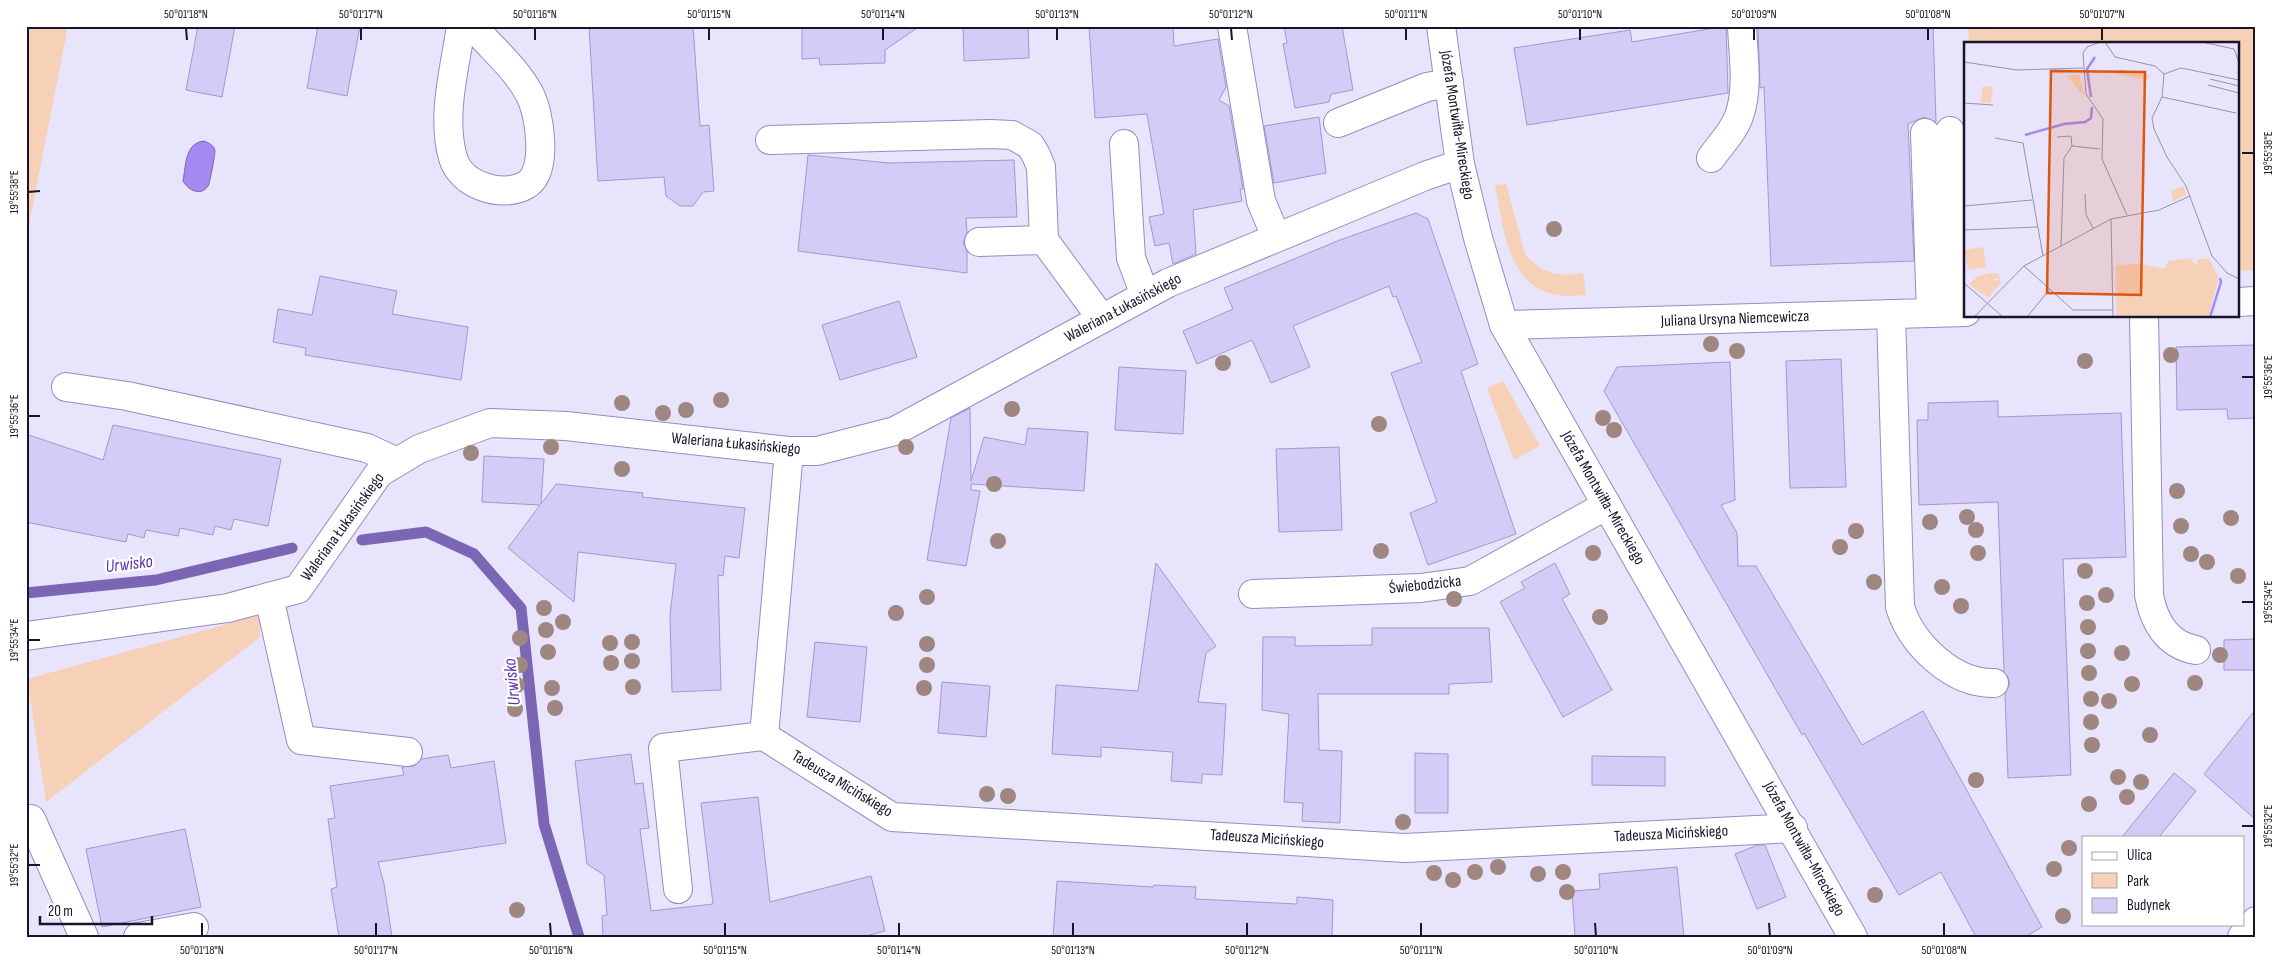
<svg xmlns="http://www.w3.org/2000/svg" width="2282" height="963" font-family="'Sofia Sans Condensed',sans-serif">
	<rect width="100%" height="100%" fill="#e8e4fc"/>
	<g fill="#f6d0b7">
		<path d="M 26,26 L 68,26 L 26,240 Z"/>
		<path d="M 1968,26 L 2256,26 L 2256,270 L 2238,271 L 2238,44 L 1969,44 Z"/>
		<path d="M 1506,184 L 1525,254 C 1541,274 1559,277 1583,273 L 1586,295 C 1577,295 1568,297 1559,295 C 1507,289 1503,225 1495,185 Z"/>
		<path d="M 1503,381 L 1540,446 L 1514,460 L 1487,388 Z"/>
		<path d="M 260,615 L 260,637 L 46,802 L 27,679 Z"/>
	</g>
	<path fill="#a489f1" stroke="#7a66b5" d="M 204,141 C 209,143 214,145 215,151 C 215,155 210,183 208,186 C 201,197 188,190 183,181 C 186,165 185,143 204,141 Z"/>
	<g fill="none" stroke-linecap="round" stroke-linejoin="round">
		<g stroke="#7a66b5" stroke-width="11">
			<path d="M 362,540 L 426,532 L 474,554 L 521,608 L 544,824 L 579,937"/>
			<path d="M 26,593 L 156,580 L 292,548"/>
		</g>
	</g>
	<g fill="#d4ccf7" stroke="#a397cf">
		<path d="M 198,26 L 235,26 L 222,97 L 186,90 Z"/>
		<path d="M 318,26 L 360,26 L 347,96 L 307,88 Z"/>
		<path d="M 589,26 L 693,26 L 700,126 L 709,125 L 714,191 L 703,192 L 693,206 L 680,206 L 666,196 L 664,177 L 598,181 Z"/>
		<path d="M 802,26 L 920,26 L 885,50 L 885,63 L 820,65 L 819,58 L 802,59 Z"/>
		<path d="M 963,26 L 1028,26 L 1029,58 L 964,61 Z"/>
		<path d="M 1089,26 L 1173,26 L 1174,46 L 1218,39 L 1226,87 L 1219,100 L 1229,106 L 1243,189 L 1240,189 L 1242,201 L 1193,210 L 1196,254 L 1173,264 L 1169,243 L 1155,246 L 1149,217 L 1164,214 L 1147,114 L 1095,118 Z"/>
		<path d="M 1284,26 L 1342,26 L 1353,90 L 1331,94 L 1329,102 L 1295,108 L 1283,44 L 1287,43 Z"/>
		<path d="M 1726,26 L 1728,93 L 1527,125 L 1514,48 L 1630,30 L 1632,42 Z"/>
		<path d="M 1758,26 L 1933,26 L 1936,122 L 1924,117 L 1908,124 L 1914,261 L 1771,266 L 1764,87 L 1760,88 Z"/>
		<path d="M 1319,117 L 1326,173 L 1274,183 L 1264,126 Z"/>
		<path d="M 808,155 L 889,163 L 1014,160 L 1017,217 L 966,218 L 967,233 L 963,242 L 967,251 L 967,273 L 798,251 Z"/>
		<path d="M 1416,213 L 1428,219 L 1478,364 L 1461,371 L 1516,534 L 1428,565 L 1410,513 L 1437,502 L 1391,373 L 1422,362 L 1396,296 L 1393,297 L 1389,286 L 1293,326 L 1310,367 L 1271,383 L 1252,340 L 1197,364 L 1183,331 L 1233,309 L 1224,288 L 1340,240 Z"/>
		<path d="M 320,276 L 397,291 L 392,314 L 468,327 L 461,380 L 305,355 L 306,348 L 273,342 L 278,309 L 312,315 Z"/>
		<path d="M 899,301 L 917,357 L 840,380 L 822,325 Z"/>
		<path d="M 2256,345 L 2256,418 L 2228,419 L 2227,409 L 2177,410 L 2176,347 Z"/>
		<path d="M 1841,359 L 1846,487 L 1790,488 L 1786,361 Z"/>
		<path d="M 1730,362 L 1735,500 L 1721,505 L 1737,533 L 1738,566 L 1756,566 L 1862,745 L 1923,711 L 2042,927 L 2025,937 L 1976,937 L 1941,872 L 1899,895 L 1804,733 L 1802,735 L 1604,391 L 1617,367 Z"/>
		<path d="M 1119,367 L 1186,371 L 1183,434 L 1115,430 Z"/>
		<path d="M 1998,401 L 1998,417 L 2121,413 L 2126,557 L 2063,559 L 2071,775 L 2008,778 L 2005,693 L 2010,684 L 2008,677 L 2004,672 L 1998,502 L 1919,505 L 1917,420 L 1928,420 L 1928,403 Z"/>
		<path d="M 970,408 L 971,481 L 984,437 L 1025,445 L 1028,428 L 1088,432 L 1084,491 L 971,484 L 971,490 L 980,491 L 966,566 L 927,560 L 951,418 Z"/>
		<path d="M 113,425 L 281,459 L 268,526 L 234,519 L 231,530 L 215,526 L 213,535 L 180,528 L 178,536 L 146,530 L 144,538 L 128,534 L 126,542 L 26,522 L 26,434 L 103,460 Z"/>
		<path d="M 1339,447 L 1342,530 L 1279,532 L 1276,449 Z"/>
		<path d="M 484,456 L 544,459 L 541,504 L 556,484 L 643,493 L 642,497 L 745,508 L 739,558 L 725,556 L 723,576 L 718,575 L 721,690 L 672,692 L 670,615 L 676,564 L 578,552 L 574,602 L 508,548 L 540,505 L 482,502 Z"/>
		<path d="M 1156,563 L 1216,646 L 1206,653 L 1198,702 L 1226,704 L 1222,775 L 1202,774 L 1202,783 L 1171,781 L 1173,752 L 1101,747 L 1101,757 L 1052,754 L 1056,685 L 1138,691 Z"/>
		<path d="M 1555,563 L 1570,594 L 1562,599 L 1612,690 L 1563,717 L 1500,602 L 1525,588 L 1521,582 Z"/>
		<path d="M 1372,628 L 1489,628 L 1492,682 L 1449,684 L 1449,694 L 1318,694 L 1319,750 L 1342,751 L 1340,823 L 1302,821 L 1303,803 L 1284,802 L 1289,714 L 1262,710 L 1263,637 L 1295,637 L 1295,646 L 1372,645 Z"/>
		<path d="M 2256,639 L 2256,670 L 2224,670 L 2224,640 Z"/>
		<path d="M 815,642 L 867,647 L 860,722 L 807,717 Z"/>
		<path d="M 942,682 L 990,686 L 986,737 L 938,733 Z"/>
		<path d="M 2256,709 L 2256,820 L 2204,774 Z"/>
		<path d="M 1415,753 L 1448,754 L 1448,813 L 1415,813 Z"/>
		<path d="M 631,754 L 635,784 L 643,783 L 649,828 L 640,829 L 651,911 L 713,904 L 701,803 L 758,797 L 770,902 L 871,876 L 885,931 L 862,937 L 603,937 L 602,916 L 607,915 L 604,875 L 587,864 L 575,761 Z"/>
		<path d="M 448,755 L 451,768 L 494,761 L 506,843 L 378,862 L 384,884 L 392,937 L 339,937 L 331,889 L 337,887 L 328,819 L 335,818 L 330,786 L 404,775 L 402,767 L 414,766 L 421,759 Z"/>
		<path d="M 1592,756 L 1665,757 L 1665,786 L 1592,785 Z"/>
		<path d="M 2174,773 L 2196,791 L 2159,837 L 2122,837 Z"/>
		<path d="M 185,829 L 201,907 L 102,927 L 86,849 Z"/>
		<path d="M 1758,845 L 1765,845 L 1786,897 L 1757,909 L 1735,854 Z"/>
		<path d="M 1677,867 L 1684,937 L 1575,937 L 1572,891 L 1600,889 L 1599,874 Z"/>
		<path d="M 1057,881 L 1153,887 L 1154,885 L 1196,887 L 1195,899 L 1297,904 L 1297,897 L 1333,900 L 1332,937 L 1053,937 Z"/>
	</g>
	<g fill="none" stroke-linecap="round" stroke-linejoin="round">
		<g stroke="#978bc3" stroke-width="30">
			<g id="minor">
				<path d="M 461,26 C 455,68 441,116 453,158 C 461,185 502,199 526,185 C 549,172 540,112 529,93 C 515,67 491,48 473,26"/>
				<path d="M 1232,26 L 1261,201 L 1276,237"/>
				<path d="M 1441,26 L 1460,164 L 1478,238 L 1504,325 L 1853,937"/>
				<path d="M 1338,123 L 1427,87 L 1449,83"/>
				<path d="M 1950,131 L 1957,312"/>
				<path d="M 1925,133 L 1931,313"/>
				<path d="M 770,140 L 990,134 L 1012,135 L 1030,145 L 1036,155 L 1041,167 L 1044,240 L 1102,319"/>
				<path d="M 1124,144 L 1131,258 L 1145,295"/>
				<path d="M 1711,158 C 1720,145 1734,131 1739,116 C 1749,88 1743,55 1742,26"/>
				<path d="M 979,242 L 1044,240"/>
				<path d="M 2238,302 L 2256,301"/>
				<path d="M 1891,314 L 1900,607 C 1912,645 1953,684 1994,683"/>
				<path d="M 2144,316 L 2149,595 C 2154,622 2167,645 2196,650"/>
				<path d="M 1504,325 L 1966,312"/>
				<path d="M 66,387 L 127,396 L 367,448 L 397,462"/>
				<path d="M 1253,594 L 1421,588 L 1470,581 L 1607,505"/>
				<path d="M 269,597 L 301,740 L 408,752"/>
				<path d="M 26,636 L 228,608 L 298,589 L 379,473 L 419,449 L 490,423 L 566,426 L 789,451 L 817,451 L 895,431 L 1168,283 L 1425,176 L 1460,164"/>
				<path d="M 764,736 L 789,451"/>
				<path d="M 26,820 L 31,819 L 84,937"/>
				<path d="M 678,889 L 663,748 L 764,736 L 892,817 L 1405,848 L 1793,828"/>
				<path d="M 138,937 L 194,927"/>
				<path d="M 2242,937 L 2256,921"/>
			</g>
		</g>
		<use href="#minor" stroke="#fff" stroke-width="28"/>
	</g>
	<g fill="#9f8681">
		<circle cx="1554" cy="229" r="8"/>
		<circle cx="1711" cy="344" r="8"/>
		<circle cx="1737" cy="351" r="8"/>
		<circle cx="2171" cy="355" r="8"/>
		<circle cx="2085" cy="361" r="8"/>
		<circle cx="1223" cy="363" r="8"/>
		<circle cx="721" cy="400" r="8"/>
		<circle cx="622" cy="403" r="8"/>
		<circle cx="1012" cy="409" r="8"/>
		<circle cx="686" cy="410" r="8"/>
		<circle cx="663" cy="413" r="8"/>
		<circle cx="1603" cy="418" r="8"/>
		<circle cx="1379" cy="424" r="8"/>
		<circle cx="1614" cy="430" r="8"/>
		<circle cx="551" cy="447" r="8"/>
		<circle cx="906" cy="447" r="8"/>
		<circle cx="471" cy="453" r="8"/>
		<circle cx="622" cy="469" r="8"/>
		<circle cx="994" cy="484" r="8"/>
		<circle cx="2177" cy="491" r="8"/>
		<circle cx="1967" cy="517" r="8"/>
		<circle cx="2231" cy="518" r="8"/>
		<circle cx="1930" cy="522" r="8"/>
		<circle cx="2181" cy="526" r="8"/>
		<circle cx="1976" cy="530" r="8"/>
		<circle cx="1856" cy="531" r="8"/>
		<circle cx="998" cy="541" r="8"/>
		<circle cx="1840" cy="547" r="8"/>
		<circle cx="1381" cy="551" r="8"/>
		<circle cx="1593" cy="553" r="8"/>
		<circle cx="1978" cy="553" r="8"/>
		<circle cx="2191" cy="554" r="8"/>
		<circle cx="2207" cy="562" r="8"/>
		<circle cx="2085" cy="571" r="8"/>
		<circle cx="2238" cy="576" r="8"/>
		<circle cx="1874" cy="582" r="8"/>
		<circle cx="1942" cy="587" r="8"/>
		<circle cx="2106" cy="595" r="8"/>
		<circle cx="927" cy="597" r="8"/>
		<circle cx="1454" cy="599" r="8"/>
		<circle cx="2087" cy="603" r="8"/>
		<circle cx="1961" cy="606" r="8"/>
		<circle cx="544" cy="608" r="8"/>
		<circle cx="896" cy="613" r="8"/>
		<circle cx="1600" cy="617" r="8"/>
		<circle cx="563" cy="622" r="8"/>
		<circle cx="2088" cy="627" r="8"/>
		<circle cx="546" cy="630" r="8"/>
		<circle cx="520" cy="638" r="8"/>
		<circle cx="632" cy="642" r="8"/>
		<circle cx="610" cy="643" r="8"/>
		<circle cx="927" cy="644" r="8"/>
		<circle cx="2088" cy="651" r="8"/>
		<circle cx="548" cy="652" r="8"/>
		<circle cx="2122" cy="653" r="8"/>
		<circle cx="2220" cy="655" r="8"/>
		<circle cx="632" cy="661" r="8"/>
		<circle cx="611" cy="663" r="8"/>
		<circle cx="520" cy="665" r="8"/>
		<circle cx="927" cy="665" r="8"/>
		<circle cx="2089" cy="673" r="8"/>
		<circle cx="2195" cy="683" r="8"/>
		<circle cx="2132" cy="684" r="8"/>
		<circle cx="517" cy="685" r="8"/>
		<circle cx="633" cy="687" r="8"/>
		<circle cx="552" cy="688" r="8"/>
		<circle cx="924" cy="688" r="8"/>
		<circle cx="2091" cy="699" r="8"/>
		<circle cx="2109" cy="701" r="8"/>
		<circle cx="555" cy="708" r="8"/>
		<circle cx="515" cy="709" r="8"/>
		<circle cx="2091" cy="722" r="8"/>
		<circle cx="2150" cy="735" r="8"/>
		<circle cx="2092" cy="745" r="8"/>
		<circle cx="2118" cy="777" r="8"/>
		<circle cx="1976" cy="780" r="8"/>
		<circle cx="2141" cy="782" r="8"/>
		<circle cx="987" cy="794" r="8"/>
		<circle cx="1008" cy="796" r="8"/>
		<circle cx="2127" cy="797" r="8"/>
		<circle cx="2089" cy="804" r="8"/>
		<circle cx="1403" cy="822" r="8"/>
		<circle cx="2069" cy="848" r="8"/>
		<circle cx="1498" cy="867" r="8"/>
		<circle cx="2054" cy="869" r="8"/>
		<circle cx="1475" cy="872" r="8"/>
		<circle cx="1563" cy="872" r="8"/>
		<circle cx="1434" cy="873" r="8"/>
		<circle cx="1538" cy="874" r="8"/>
		<circle cx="1453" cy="880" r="8"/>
		<circle cx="1567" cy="892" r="8"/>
		<circle cx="1875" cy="895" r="8"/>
		<circle cx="517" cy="910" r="8"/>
		<circle cx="2063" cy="916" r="8"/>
	</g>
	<path fill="none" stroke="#191429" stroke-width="2" d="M 186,28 L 187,40M 361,28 L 361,40M 535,28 L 535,40M 709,28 L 709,40M 883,28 L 883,40M 1057,28 L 1057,40M 1231,28 L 1232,40M 1406,28 L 1406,40M 1580,28 L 1580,40M 1754,28 L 1754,40M 1928,28 L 1928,40M 2102,28 L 2102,40M 2242,153 L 2254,153M 28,192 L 40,191M 2242,377 L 2254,377M 28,416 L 40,416M 2242,602 L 2254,602M 28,640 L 40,640M 2242,826 L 2254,826M 28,865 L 40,865M 202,923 L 202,936M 376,923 L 376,936M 550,923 L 551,936M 725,923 L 725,936M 899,923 L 899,936M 1073,923 L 1073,936M 1247,923 L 1247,936M 1421,923 L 1421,936M 1595,923 L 1596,936M 1769,923 L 1770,936M 1944,923 L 1944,936"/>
	<g text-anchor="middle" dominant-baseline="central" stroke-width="4.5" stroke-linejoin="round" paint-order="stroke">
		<g font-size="16" fill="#191429" stroke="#fff">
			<text transform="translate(1457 125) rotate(81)">Józefa Montwiłła-Mireckiego</text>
			<text transform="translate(1123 308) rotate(-28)">Waleriana Łukasińskiego</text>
			<text transform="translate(1735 319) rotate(-2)">Juliana Ursyna Niemcewicza</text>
			<text transform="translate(736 444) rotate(5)">Waleriana Łukasińskiego</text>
			<text transform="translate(1603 498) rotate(60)">Józefa Montwiłła-Mireckiego</text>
			<text transform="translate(343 527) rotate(-54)">Waleriana Łukasińskiego</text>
			<text transform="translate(1425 585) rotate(-6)">Świebodzicka</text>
			<text transform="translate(842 784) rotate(31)">Tadeusza Micińskiego</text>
			<text transform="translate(1671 834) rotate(-3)">Tadeusza Micińskiego</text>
			<text transform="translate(1267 839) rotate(4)">Tadeusza Micińskiego</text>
			<text transform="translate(1804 849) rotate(61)">Józefa Montwiłła-Mireckiego</text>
		</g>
		<g font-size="18" font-style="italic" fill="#5d33ab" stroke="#fff">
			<text transform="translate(129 564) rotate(-7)">Urwisko</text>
			<text transform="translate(512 682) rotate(-96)">Urwisko</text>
		</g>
	</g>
	<g transform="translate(1964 42)">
		<rect width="275" height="275" fill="#e8e4fc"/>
		<path d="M 155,27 L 185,33 L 184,38 L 154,32 ZM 115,32 L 121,55 L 103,34 ZM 19,44 L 29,45 L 27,61 L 17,60 ZM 220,144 L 222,153 L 209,159 L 207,149 ZM 19,205 L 22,225 L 4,228 L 1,208 ZM 229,216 L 228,220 L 232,222 L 234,217 L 245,217 L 255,236 L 244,275 L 152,275 L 152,223 L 178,222 L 201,227 L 204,219 ZM 29,231 L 35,232 L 36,236 L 30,237 L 30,239 L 36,237 L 37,241 L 24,256 L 5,242 L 14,234 Z" fill="#f6d0b7"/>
		<path fill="none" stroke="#a489f1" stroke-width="2.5" d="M 127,55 L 123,27 L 131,15M 61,93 L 100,82 L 121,80 L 127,76 L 128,65M 246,275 L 257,240 L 256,236"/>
		<path fill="none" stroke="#9591a8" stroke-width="1" d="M 136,0 L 123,5 L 119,11 L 122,52 L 139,77 L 138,117 L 163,173M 141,0 L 151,15 L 191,24 L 200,32 L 198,55 L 188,76 L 190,87 L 203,115 L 222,144 L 248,214 L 263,231 L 275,237M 238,0 L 270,7 L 275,21M 0,20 L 53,28 L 119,26M 200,32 L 217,26 L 275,38M 246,37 L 275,44M 244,43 L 275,51M 198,55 L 272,71M 0,61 L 29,63M 93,95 L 107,94 L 108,104 L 100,116 L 97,204M 31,96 L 59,101 L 79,214M 108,104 L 136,107M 121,152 L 122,173 L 129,186M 0,164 L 68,158M 147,177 L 149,275M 0,188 L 73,185M 60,224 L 109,268 L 149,268M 0,241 L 39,275M 10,275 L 60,224 L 147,177 L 195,168 L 226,154M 63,275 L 86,247"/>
		<path fill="#de560d" fill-opacity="0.15" stroke="#de560d" stroke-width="2.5" d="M 87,29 L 181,30 L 177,253 L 83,251 Z"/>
		<rect width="275" height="275" fill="none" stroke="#191429" stroke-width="2.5"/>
	</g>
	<rect width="2282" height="963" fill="none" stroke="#ffffff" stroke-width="55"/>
	<rect x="2082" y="836" width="162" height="90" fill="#ffffff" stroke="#a3a1a9"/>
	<rect x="2092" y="852" width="25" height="8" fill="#ffffff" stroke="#a3a1a9"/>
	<text x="2127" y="860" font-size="15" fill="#191429">Ulica</text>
	<rect x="2092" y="873" width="25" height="15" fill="#f6d0b7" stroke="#a3a1a9"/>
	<text x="2127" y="886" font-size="15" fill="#191429">Park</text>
	<rect x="2092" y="898" width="25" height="15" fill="#d4ccf7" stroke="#a3a1a9"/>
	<text x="2127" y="910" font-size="15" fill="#191429">Budynek</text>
	<path d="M40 916v8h112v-8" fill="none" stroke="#191429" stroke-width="2.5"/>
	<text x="48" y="916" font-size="15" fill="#191429" stroke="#ffffff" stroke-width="4" paint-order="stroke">20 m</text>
	<rect x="28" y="28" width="2226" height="908" fill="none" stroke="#191429" stroke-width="2"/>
	<g font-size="12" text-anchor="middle" fill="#191429">
		<text x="186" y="18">50°01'18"N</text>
		<text x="361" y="18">50°01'17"N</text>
		<text x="535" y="18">50°01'16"N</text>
		<text x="709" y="18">50°01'15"N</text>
		<text x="883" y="18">50°01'14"N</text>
		<text x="1057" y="18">50°01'13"N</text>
		<text x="1231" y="18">50°01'12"N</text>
		<text x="1406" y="18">50°01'11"N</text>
		<text x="1580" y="18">50°01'10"N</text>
		<text x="1754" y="18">50°01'09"N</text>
		<text x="1928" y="18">50°01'08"N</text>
		<text x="2102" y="18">50°01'07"N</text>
		<text transform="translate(2268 153) rotate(-90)" y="4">19°55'38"E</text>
		<text transform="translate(14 192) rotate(-90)" y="4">19°55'38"E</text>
		<text transform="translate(2268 377) rotate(-90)" y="4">19°55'36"E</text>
		<text transform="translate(14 416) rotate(-90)" y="4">19°55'36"E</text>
		<text transform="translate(2268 602) rotate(-90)" y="4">19°55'34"E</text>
		<text transform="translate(14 640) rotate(-90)" y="4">19°55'34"E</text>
		<text transform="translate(2268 826) rotate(-90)" y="4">19°55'32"E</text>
		<text transform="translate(14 865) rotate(-90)" y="4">19°55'32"E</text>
		<text x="202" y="954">50°01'18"N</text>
		<text x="376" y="954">50°01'17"N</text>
		<text x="551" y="954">50°01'16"N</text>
		<text x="725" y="954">50°01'15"N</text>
		<text x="899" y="954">50°01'14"N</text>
		<text x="1073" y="954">50°01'13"N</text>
		<text x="1247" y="954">50°01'12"N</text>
		<text x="1421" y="954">50°01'11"N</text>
		<text x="1596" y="954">50°01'10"N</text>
		<text x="1770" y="954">50°01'09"N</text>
		<text x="1944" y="954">50°01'08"N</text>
	</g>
</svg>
